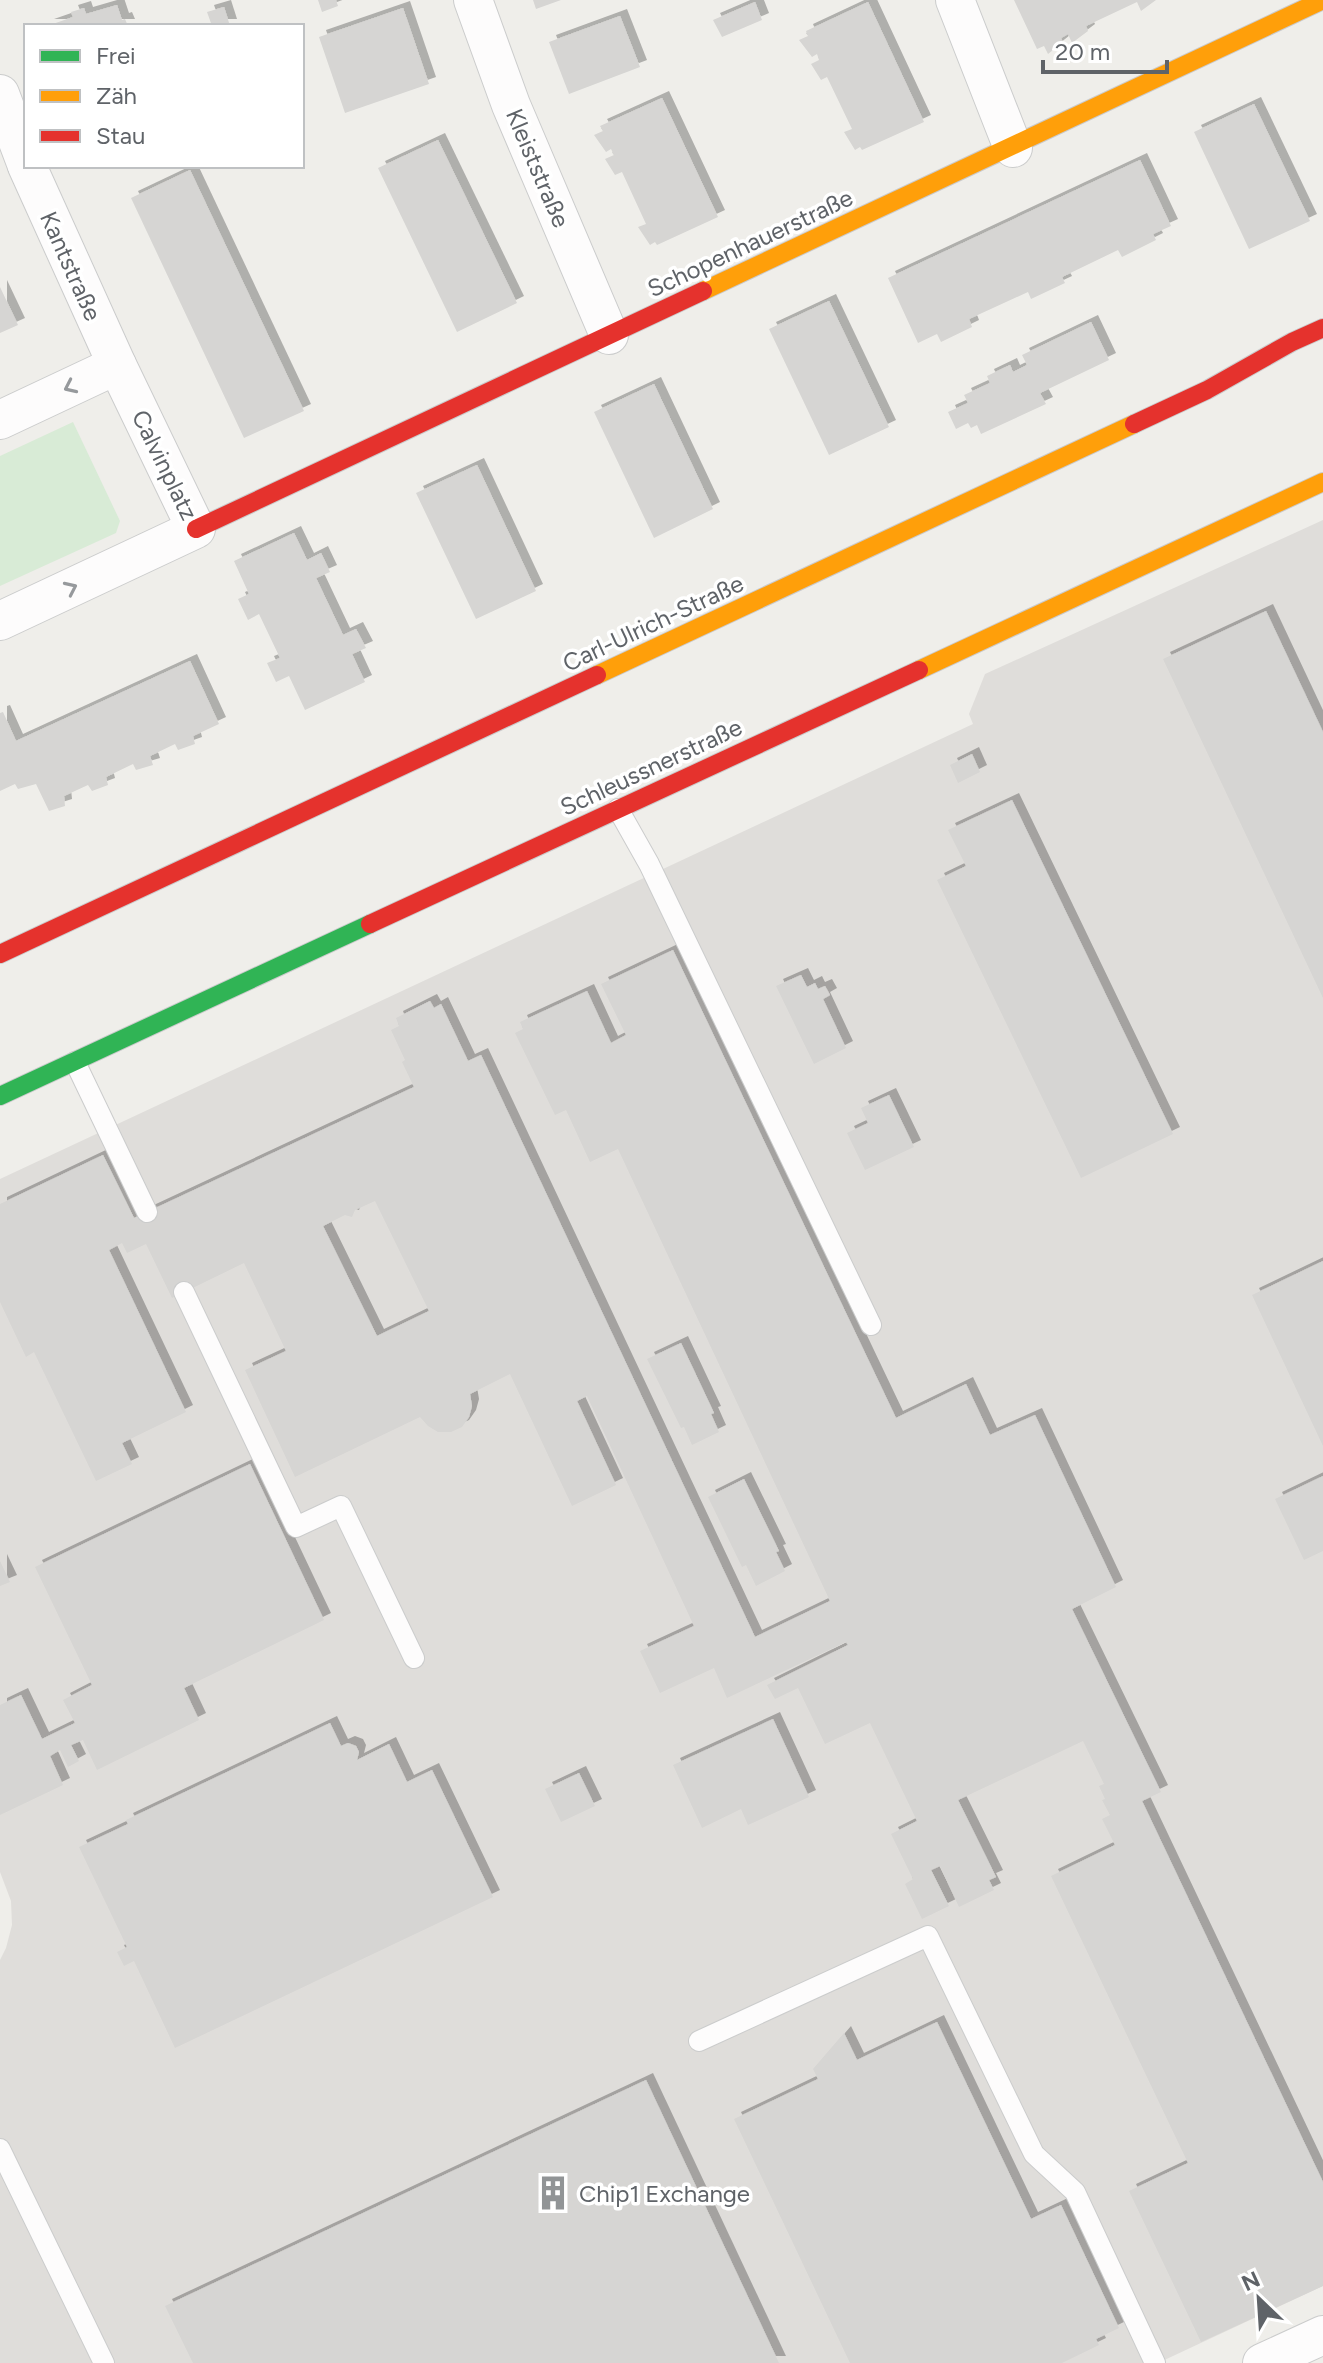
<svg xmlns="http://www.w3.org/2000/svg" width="1323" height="2363" font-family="Figtree,sans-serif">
	<defs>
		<filter id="shadow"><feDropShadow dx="7" dy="-7" stdDeviation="0" flood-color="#0004"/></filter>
	</defs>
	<rect width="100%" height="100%" fill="#efeeea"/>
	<path fill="#dfddda" d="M 1323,520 L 1323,2286 L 1158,2363 L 0,2363 L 0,1960 L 6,1948 L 12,1925 L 11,1901 L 0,1872 L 0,1179 L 973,724 L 969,714 L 985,674 Z"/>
	<path fill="#d8ebd6" d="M 73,422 L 120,521 L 116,533 L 0,586 L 0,456 Z"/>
	<g fill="#d6d5d3" fill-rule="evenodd" filter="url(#shadow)">
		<path d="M 318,0 L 336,0 L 338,6 L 322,12 Z"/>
		<path d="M 533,0 L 561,0 L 536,9 Z"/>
		<path d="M 1014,0 L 1156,0 L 1141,11 L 1137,2 L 1086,26 L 1088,31 L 1072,43 L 1068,34 L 1061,38 L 1063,42 L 1048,54 L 1044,46 L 1037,49 Z"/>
		<path d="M 755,2 L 762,20 L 722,37 L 713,20 Z"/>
		<path d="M 868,2 L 924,122 L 862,150 L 860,147 L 855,150 L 844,132 L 852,129 L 827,77 L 821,80 L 811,64 L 819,60 L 817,54 L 812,57 L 799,40 L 808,36 L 806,31 Z"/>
		<path d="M 117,5 L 122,20 L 125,19 L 128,26 L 47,26 L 73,17 L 71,12 L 84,8 L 86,14 Z"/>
		<path d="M 224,7 L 230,26 L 212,26 L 207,12 Z"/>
		<path d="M 403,8 L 429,84 L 345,113 L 319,37 Z"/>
		<path d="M 620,16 L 640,67 L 569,94 L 549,42 Z"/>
		<path d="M 662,98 L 718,217 L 657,245 L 655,242 L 650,245 L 638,227 L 646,224 L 622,172 L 615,175 L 605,159 L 614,155 L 611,149 L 606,152 L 594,135 L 603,131 L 600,126 Z"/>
		<path d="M 1254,104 L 1310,221 L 1249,249 L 1194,132 Z"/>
		<path d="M 438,140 L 517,303 L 457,332 L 378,168 Z"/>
		<path d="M 1140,160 L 1171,226 L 1153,234 L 1156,240 L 1122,257 L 1118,250 L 1062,277 L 1065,283 L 1031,299 L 1028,292 L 969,319 L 972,327 L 941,342 L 937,334 L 918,343 L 888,278 Z"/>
		<path d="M 190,170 L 304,411 L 244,438 L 131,198 Z"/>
		<path d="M 0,287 L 18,325 L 0,333 Z"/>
		<path d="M 829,301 L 889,427 L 829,455 L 769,329 Z"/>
		<path d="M 1091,322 L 1109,360 L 1040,393 L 1046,404 L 981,434 L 977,425 L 971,428 L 968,423 L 956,429 L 948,412 L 968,403 L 964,395 L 990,383 L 987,376 L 1010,365 L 1013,372 L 1027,365 L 1022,355 Z"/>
		<path d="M 654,384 L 713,509 L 654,538 L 594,412 Z"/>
		<path d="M 477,465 L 536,591 L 476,619 L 416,493 Z"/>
		<path d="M 294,533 L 307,560 L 321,553 L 330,572 L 316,578 L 343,635 L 356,629 L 366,648 L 352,654 L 365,682 L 305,710 L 289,676 L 276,682 L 267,663 L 280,658 L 259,614 L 248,620 L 238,599 L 249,594 L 234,561 Z"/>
		<path d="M 1266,611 L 1323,732 L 1323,998 L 1163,659 Z"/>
		<path d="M 190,661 L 219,724 L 193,736 L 195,744 L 178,750 L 175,744 L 150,756 L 153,765 L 136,770 L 133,764 L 106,777 L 108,785 L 92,791 L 88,785 L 64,796 L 65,806 L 49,811 L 36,784 L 18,789 L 15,784 L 0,791 L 0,713 L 3,712 L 16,741 Z"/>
		<path d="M 972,754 L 980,772 L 958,783 L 950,765 Z"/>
		<path d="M 1012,800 L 1173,1134 L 1081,1178 L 937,880 L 966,866 L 948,830 Z"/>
		<path d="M 673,950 L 896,1418 L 966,1384 L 990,1435 L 1035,1415 L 1116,1587 L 1072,1609 L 1161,1792 L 1142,1801 L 1323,2182 L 1323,2286 L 1201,2342 L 1129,2191 L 1188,2163 L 1051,1876 L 1115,1845 L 1102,1819 L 1110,1815 L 1102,1800 L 1105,1799 L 1099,1786 L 1104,1784 L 1083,1741 L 958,1800 L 996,1877 L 989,1880 L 994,1890 L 959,1907 L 940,1866 L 931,1870 L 949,1906 L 922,1919 L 905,1884 L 913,1879 L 891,1834 L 917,1821 L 870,1723 L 825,1744 L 798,1688 L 775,1699 L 767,1685 L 848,1645 L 846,1642 L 727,1698 L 714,1668 L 660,1693 L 640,1651 L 694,1626 L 587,1396 L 577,1401 L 616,1485 L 572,1506 L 510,1374 L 470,1394 L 472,1406 L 469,1417 L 462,1427 L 451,1432 L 438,1432 L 428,1426 L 420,1417 L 295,1477 L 245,1370 L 286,1351 L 244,1263 L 172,1298 L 146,1244 L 127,1253 L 122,1243 L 109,1250 L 186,1412 L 122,1443 L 132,1464 L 96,1481 L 34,1352 L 26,1357 L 0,1302 L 0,1204 L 103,1155 L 134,1218 L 414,1087 L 402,1062 L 405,1060 L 391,1030 L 399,1026 L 396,1018 L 430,1001 L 434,1008 L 441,1004 L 468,1061 L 481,1055 L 755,1637 L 830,1601 L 618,1149 L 590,1162 L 566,1110 L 555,1115 L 515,1033 L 523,1029 L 520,1022 L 587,991 L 611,1043 L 626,1035 L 601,984 ZM 375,1201 L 429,1311 L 377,1336 L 323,1226 L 345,1215 L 352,1217 L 355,1210 Z"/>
		<path d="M 801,975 L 807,987 L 815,983 L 818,989 L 825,986 L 830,995 L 823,999 L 846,1048 L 814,1064 L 776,986 Z"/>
		<path d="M 889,1095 L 914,1147 L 865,1170 L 847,1133 L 868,1123 L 861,1108 Z"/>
		<path d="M 1323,1261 L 1323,1446 L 1252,1295 Z"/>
		<path d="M 681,1343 L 714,1413 L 711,1414 L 719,1432 L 692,1445 L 684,1427 L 681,1428 L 647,1359 Z"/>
		<path d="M 250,1464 L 324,1620 L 184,1688 L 199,1720 L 97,1770 L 83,1740 L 71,1745 L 79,1761 L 68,1767 L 60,1750 L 50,1756 L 63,1785 L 0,1815 L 0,1705 L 21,1695 L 42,1739 L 75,1723 L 63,1700 L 92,1685 L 35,1567 Z"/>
		<path d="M 1323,1476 L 1323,1551 L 1304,1560 L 1275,1499 Z"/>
		<path d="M 744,1479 L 779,1551 L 776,1552 L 785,1571 L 756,1586 L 746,1565 L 742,1567 L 708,1497 Z"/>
		<path d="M 0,1561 L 10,1582 L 0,1586 Z"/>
		<path d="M 773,1719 L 809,1797 L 748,1825 L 741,1809 L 702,1828 L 673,1765 Z"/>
		<path d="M 330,1723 L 341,1746 L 348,1743 L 356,1746 L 359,1752 L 357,1760 L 389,1744 L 407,1782 L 432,1770 L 493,1897 L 175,2048 L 134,1961 L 124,1966 L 117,1952 L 127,1947 L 79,1847 L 128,1824 L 126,1820 Z"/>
		<path d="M 579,1773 L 595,1806 L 561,1822 L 545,1789 Z"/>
		<path d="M 937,2022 L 1031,2219 L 1061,2205 L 1119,2328 L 1096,2339 L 1099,2345 L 1062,2363 L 850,2363 L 734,2119 L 818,2079 L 813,2069 L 844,2033 L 857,2060 Z"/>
		<path d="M 646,2080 L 779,2363 L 193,2363 L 165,2306 Z"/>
	</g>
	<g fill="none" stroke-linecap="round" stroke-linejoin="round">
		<g stroke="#cbcccc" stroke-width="22">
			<g id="lane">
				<path d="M 618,809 L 649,864 L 871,1325"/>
				<path d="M 75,1062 L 147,1212"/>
				<path d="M 184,1292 L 296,1527 L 341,1506 L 414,1658"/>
				<path d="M 699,2041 L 928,1936 L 1034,2154 L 1075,2192 L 1155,2363"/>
				<path d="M 0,2149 L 104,2363"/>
			</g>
		</g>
		<g stroke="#cbcccc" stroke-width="40">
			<g id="street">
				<path d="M 473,0 L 511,105 L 609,335"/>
				<path d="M 955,0 L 1013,148"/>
				<path d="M 0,94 L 26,163"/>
				<path d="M 27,166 L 117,365"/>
				<path d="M 0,420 L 117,365 L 196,529 L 0,621"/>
				<path d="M 1262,2363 L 1323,2335"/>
			</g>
		</g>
		<g stroke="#cacacb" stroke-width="20">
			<path id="fast" d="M 0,1096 L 370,924"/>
		</g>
		<g stroke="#cacacb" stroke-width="20">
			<g id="slow">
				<path d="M 703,291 L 1323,0"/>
				<path d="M 919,670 L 1323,482"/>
				<path d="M 597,675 L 1134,424"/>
			</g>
		</g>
		<g stroke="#cacacb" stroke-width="20">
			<g id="jam">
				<path d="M 1134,424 L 1207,390 L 1292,342 L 1323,328"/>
				<path d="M 196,529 L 703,291"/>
				<path d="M 370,924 L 919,670"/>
				<path d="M 0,954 L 597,675"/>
			</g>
		</g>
		<use href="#lane" stroke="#fdfcfc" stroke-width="20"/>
		<use href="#street" stroke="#fdfcfc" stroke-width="38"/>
		<use href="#fast" stroke="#30b455" stroke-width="18"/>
		<use href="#slow" stroke="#ff9f0a" stroke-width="18"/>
		<use href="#jam" stroke="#e5322d" stroke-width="18"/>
	</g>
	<defs><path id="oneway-chevron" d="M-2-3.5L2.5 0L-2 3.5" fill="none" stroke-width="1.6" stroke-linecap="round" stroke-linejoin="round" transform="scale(2)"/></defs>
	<g stroke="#96999c">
		<use href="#oneway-chevron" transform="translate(70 387) rotate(155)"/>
		<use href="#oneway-chevron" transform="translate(71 588) rotate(-25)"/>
	</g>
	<defs>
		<g id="building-bare" transform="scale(2.76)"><path d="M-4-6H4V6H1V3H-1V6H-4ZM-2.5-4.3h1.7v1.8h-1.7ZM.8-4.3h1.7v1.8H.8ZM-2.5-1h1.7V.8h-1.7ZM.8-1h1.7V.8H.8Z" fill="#919496" stroke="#fff" stroke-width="2.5" paint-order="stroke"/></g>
	</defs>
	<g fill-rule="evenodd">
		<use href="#building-bare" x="553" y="2193"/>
	</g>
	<g text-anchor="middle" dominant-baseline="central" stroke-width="7" stroke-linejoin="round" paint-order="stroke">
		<g font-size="24" fill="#5f6368" stroke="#fff">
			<text transform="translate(538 168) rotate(67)">Kleiststraße</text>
			<text transform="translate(750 243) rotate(-25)">Schopenhauerstraße</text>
			<text transform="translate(71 266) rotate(66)">Kantstraße</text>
			<text transform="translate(165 465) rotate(64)">Calvinplatz</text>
			<text transform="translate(653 623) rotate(-25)">Carl-Ulrich-Straße</text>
			<text transform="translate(651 767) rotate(-25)">Schleussnerstraße</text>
		</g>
		<g font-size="24" fill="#5f6368" stroke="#fff" text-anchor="start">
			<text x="579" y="2193">Chip1 Exchange</text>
		</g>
	</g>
	<rect x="24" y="24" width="280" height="144" fill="#ffffff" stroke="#bfc1c3" stroke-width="2"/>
	<rect x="40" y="50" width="40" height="12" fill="#30b455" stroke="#bfc1c3" stroke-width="2"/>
	<text x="96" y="64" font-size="24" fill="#5f6368">Frei</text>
	<rect x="40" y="90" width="40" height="12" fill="#ff9f0a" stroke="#bfc1c3" stroke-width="2"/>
	<text x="96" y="104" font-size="24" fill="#5f6368">Zäh</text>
	<rect x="40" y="130" width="40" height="12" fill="#e5322d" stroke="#bfc1c3" stroke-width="2"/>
	<text x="96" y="144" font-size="24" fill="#5f6368">Stau</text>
	<g transform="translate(1259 2299) rotate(335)" stroke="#ffffff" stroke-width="6" paint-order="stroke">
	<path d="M0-6L14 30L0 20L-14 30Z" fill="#5f6368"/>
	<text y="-12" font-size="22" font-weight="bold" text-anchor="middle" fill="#5f6368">N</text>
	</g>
	<path d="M1043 60v12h124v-12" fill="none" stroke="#5f6368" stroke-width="4"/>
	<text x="1055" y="60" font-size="24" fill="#5f6368" stroke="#ffffff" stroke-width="6" paint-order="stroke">20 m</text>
</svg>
